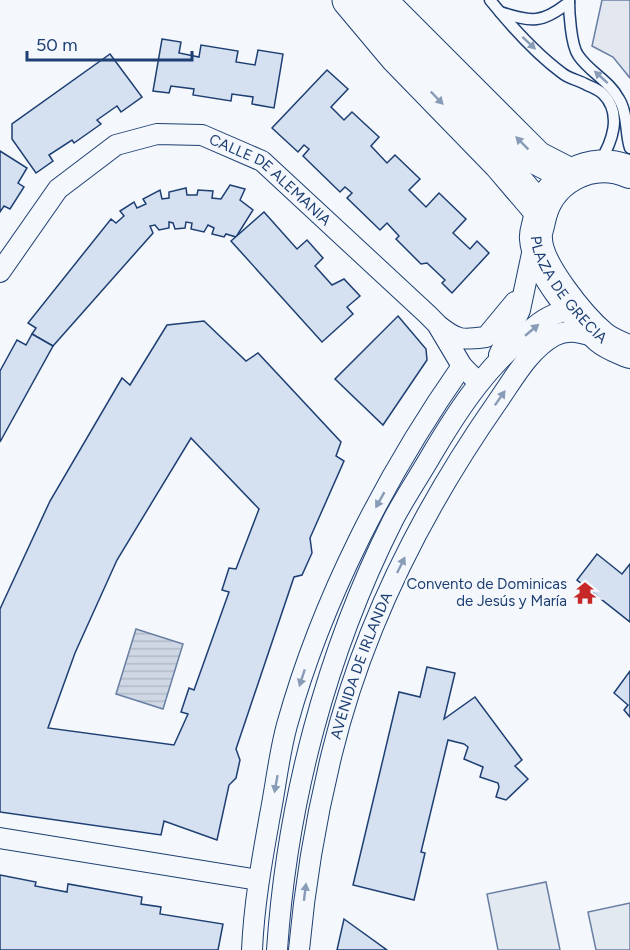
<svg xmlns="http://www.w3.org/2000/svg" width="630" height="950" font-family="Figtree,sans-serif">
	<defs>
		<pattern id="water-rules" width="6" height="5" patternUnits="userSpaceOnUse" patternTransform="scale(1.5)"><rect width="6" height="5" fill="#cfd7e4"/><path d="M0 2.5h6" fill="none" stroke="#b1bac7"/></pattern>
	</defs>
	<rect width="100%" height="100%" fill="#f4f7fb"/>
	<g fill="#e3e9f0" stroke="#687fa3" stroke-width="1.5">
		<path d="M 546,882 L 560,950 L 498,950 L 487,894 Z"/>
		<path d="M 630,903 L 630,950 L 596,950 L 588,912 Z"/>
	</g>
	<path fill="#e3e8f0" stroke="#687fa3" stroke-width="1.5" d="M 602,0 L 630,0 L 630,78 L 613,57 L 592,46 Z"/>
	<path fill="url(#water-rules)" stroke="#687fa3" stroke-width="1.5" d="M 136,629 L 183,644 L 163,709 L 116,694 Z"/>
	<g fill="#d5e0f0" stroke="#1d3f73" stroke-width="1.5" fill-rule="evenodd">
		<path d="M 162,39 L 181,42 L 179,53 L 199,57 L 201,45 L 238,51 L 236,62 L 255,65 L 258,50 L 283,54 L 274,108 L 252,104 L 253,97 L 232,94 L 231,101 L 193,95 L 194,89 L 171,86 L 169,93 L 153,91 Z"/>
		<path d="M 110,54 L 142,97 L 121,112 L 117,106 L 97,120 L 101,124 L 74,143 L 72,140 L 49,155 L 53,161 L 36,173 L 12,139 L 12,124 Z"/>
		<path d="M 327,70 L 348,89 L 331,107 L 344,120 L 352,112 L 379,137 L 371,146 L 387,163 L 395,155 L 420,179 L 409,190 L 426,207 L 439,193 L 466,219 L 453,233 L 470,249 L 477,241 L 489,253 L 452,293 L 442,283 L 445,280 L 427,263 L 421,264 L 396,239 L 399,236 L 387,223 L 380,230 L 347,198 L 352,193 L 345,187 L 340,192 L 303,156 L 309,149 L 304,145 L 298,152 L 272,128 Z"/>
		<path d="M 0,151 L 27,168 L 18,183 L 24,187 L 10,209 L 4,206 L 0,212 Z"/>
		<path d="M 230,185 L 245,189 L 240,200 L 253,210 L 236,237 L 226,234 L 224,237 L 212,234 L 214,228 L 208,225 L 204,232 L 191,229 L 192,223 L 186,222 L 185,228 L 175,229 L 173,223 L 169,222 L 169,228 L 159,230 L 155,225 L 150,226 L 153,233 L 53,346 L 32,334 L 36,328 L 28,323 L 111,219 L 116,223 L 124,216 L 120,211 L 134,202 L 137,208 L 146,204 L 143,199 L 160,190 L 162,199 L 169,198 L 169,192 L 186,188 L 187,195 L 197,195 L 198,190 L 213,191 L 212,198 L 221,199 Z"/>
		<path d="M 264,212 L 297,249 L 307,240 L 323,258 L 315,266 L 332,285 L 344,279 L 360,296 L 347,307 L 353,314 L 322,342 L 231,241 Z"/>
		<path d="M 398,316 L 426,349 L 427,360 L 383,425 L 335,379 Z"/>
		<path d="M 204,321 L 246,361 L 258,353 L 341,442 L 336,456 L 344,461 L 310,538 L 312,553 L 302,575 L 294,577 L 236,749 L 240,760 L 236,778 L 229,785 L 217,840 L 164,821 L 161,835 L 0,812 L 0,609 L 50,501 L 122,378 L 130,385 L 167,325 ZM 191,438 L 259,509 L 236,569 L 229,568 L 222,590 L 229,592 L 194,690 L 189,688 L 181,712 L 188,714 L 174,745 L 48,728 L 75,653 L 117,560 Z"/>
		<path d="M 32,334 L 53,346 L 0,442 L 0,371 L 17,340 L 26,345 Z"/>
		<path d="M 597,554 L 622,574 L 630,564 L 630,622 L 577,580 Z"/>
		<path d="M 427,667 L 455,673 L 444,719 L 475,697 L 522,760 L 515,766 L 528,779 L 506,800 L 496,797 L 499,787 L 498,783 L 480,777 L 483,767 L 464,759 L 468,747 L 464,744 L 448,740 L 421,852 L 425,853 L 414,900 L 353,885 L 399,692 L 420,697 Z"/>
		<path d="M 630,671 L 630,717 L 624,710 L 628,705 L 614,693 Z"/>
		<path d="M 0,875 L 36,882 L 35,886 L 67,892 L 68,884 L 142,897 L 141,904 L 161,907 L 160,914 L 223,924 L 218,950 L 0,950 Z"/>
		<path d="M 344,919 L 387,950 L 337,950 Z"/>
	</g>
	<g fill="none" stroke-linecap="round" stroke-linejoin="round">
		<g stroke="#1d3f73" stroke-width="13">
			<g id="lane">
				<path d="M 490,0 C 511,26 535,53 562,73 C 569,79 579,80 587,85 C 592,87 599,90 603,94 C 623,114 612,143 599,163"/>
				<path d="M 569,0 C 569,12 571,45 578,55 C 589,72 609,80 619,99 C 628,113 625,133 630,148"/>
				<path d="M 500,12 C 532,22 542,24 569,2"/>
			</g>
		</g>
		<g stroke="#1d3f73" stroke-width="22">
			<g id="street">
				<path id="s1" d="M 0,272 L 58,189 L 116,145 L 157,134 L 202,135 L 262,161 L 427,314 L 437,324 L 462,366 L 479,383"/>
				<path d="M 439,326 C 458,341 462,340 486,337 L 515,302"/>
				<path d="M 499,355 L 520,310 L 534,244"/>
				<path d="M 0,838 L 258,880"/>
				<path d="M 252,950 C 254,904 262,860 270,815 C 276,785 279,754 287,725 C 322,599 387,473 462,366"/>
				<path d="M 277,950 C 287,802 326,653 393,520 C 405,497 420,475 432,454 C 457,412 481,375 517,343 C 528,332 539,321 553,315 C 560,312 567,310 574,307"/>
				<path id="s2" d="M 299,950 C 305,883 316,818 332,753 C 363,626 424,507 498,401 C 514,378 529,350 554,336 C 569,328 581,333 597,337"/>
			</g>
		</g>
		<g stroke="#1d3f73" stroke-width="34">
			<g id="primary">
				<path id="s3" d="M 630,172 C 590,155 547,179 539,221 C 538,227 535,233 536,239 C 537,267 580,319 601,337 C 609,344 621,348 630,352"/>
			</g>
		</g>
		<g stroke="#1d3f73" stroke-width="35">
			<g id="highway">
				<path d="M 349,0 L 396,56 L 500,163 L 541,211"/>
				<path d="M 377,0 L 388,9 L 537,158 L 570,175"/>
			</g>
		</g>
		<use href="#lane" stroke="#f4f7fb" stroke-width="10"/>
		<use href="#street" stroke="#f4f7fb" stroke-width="20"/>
		<use href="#primary" stroke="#f4f7fb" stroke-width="32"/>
		<use href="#highway" stroke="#f4f7fb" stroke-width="33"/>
	</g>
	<defs><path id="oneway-solid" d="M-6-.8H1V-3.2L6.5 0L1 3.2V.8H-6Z" transform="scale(1.5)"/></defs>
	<g fill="#889bb7">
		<use href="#oneway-solid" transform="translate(529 43) rotate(43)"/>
		<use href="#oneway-solid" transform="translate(601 77) rotate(-138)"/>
		<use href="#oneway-solid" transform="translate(437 98) rotate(46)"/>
		<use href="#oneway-solid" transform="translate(522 143) rotate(-135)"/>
		<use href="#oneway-solid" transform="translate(532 330) rotate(-40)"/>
		<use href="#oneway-solid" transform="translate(500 398) rotate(-55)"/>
		<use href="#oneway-solid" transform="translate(380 500) rotate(119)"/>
		<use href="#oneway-solid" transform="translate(401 565) rotate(-64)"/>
		<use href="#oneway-solid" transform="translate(302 678) rotate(108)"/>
		<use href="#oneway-solid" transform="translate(276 784) rotate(100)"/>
		<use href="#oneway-solid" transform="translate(305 892) rotate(-83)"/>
	</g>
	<defs>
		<g id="temple-bare" transform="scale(1.8)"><path d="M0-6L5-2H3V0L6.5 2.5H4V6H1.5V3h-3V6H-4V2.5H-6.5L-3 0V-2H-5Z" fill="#c62828" stroke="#f4f7fb" stroke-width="2.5" paint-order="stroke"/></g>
	</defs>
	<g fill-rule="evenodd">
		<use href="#temple-bare" x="585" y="593"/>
	</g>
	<g text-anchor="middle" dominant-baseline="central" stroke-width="4.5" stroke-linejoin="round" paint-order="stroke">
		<g font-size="15" fill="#1d3f73" stroke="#f4f7fb">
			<text stroke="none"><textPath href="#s1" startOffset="344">CALLE DE ALEMANIA</textPath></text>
			<text stroke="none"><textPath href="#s3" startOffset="198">PLAZA DE GRECIA</textPath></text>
			<text stroke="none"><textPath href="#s2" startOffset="292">AVENIDA DE IRLANDA</textPath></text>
		</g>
		<g font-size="15" fill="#1d3f73" stroke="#f4f7fb" text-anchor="end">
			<text x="567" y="584">Convento de Dominicas<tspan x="567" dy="17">de Jesús y María</tspan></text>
		</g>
	</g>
	<path d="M27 51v9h165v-9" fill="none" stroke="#1d3f73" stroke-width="3"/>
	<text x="36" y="51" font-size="18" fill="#1d3f73" stroke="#f4f7fb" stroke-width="4.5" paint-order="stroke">50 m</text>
</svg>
